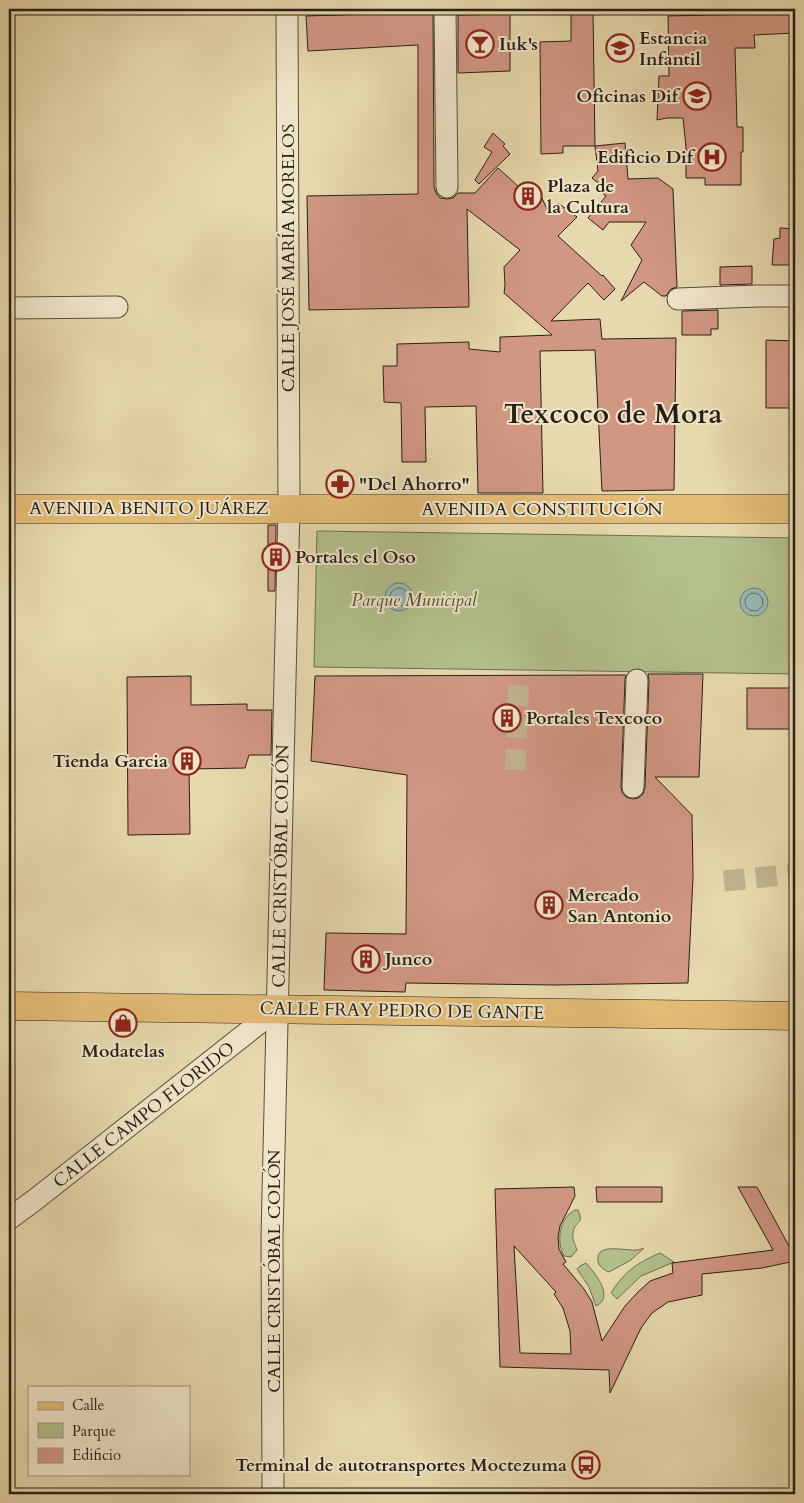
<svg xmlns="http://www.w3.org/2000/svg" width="804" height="1503" font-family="Cardo,serif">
	<rect width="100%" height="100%" fill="#e7d9ad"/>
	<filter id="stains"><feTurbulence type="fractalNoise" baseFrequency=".004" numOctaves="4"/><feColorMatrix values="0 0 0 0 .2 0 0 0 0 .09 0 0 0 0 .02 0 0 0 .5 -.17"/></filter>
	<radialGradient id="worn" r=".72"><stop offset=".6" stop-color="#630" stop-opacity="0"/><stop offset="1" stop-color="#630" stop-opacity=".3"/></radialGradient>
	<g fill="#b2c08c" stroke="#6d7052">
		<path d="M 317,531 L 795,538 L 795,674 L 314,667 Z"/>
		<path d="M 575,1210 L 578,1210 C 585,1226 575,1219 573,1233 C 572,1239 575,1244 577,1250 L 571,1257 L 564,1256 C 556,1242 559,1218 575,1210 Z"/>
		<path d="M 644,1248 L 631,1260 L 609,1272 C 604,1270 599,1267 598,1261 C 595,1242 625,1251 636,1250 C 637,1250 642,1249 644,1248 Z"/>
		<path d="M 660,1253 L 674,1262 L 641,1276 L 617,1299 L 611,1293 C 625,1271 637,1263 660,1253 Z"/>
		<path d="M 586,1263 C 595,1273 615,1297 596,1306 L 589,1287 L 577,1269 L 580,1266 Z"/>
	</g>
	<g fill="#98b9b2" stroke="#6b7b74">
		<circle cx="399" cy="597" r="14"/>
		<circle cx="754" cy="602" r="14"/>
	</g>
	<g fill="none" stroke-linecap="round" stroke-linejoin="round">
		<g stroke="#606c64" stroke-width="1">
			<circle cx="399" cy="597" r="9"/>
			<circle cx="754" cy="602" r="9"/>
		</g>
	</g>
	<g fill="#d29783" stroke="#281f17" fill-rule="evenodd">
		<path d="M 571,11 L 593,11 L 595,146 L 563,146 L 563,153 L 541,154 L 540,42 L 571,41 Z"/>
		<path d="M 433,12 L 434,187 L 436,193 L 440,198 L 447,199 L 453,198 L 458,193 L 475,193 L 498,168 L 519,187 L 529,184 L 535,187 L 538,190 L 549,213 L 558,203 L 577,217 L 558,236 L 602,276 L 603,275 L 615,289 L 604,300 L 588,283 L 551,321 L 600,319 L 602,339 L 676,338 L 674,490 L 602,491 L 595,350 L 540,351 L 543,493 L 478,493 L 476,406 L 425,407 L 426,462 L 402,462 L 401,403 L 384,402 L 383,366 L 397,366 L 397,344 L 469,342 L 469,349 L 500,352 L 500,337 L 552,335 L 504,293 L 505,285 L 504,267 L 520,250 L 467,209 L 469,307 L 309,310 L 307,196 L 418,194 L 418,45 L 308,51 L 306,16 Z"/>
		<path d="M 795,13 L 795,33 L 754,35 L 755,48 L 735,48 L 737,127 L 743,127 L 743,152 L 741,152 L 741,185 L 705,185 L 705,178 L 686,178 L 686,147 L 683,118 L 667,118 L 657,120 L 659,76 L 669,76 L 668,16 Z"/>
		<path d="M 510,14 L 510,71 L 458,73 L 458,15 Z"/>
		<path d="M 493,133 L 505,144 L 503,146 L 510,154 L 479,184 L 475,180 L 492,152 L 484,147 Z"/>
		<path d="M 625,143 L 628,179 L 658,178 L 673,189 L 677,287 L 671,289 L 666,296 L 662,296 L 644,282 L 621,301 L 642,260 L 631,245 L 646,222 L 609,222 L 603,230 L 588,218 L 606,196 L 599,191 L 603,187 L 592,178 L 598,171 L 595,146 Z"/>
		<path d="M 780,228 L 795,229 L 795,265 L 772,265 L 774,239 L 780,238 Z"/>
		<path d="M 752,266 L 752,284 L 720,285 L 720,267 Z"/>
		<path d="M 718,310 L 718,329 L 711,329 L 711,335 L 682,335 L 682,311 Z"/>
		<path d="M 766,340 L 795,341 L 795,408 L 766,408 Z"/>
		<path d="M 268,525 L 276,525 L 275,591 L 268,591 Z"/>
		<path d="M 648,674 L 703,674 L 699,777 L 655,777 L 692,815 L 693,877 L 688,983 L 555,985 L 406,983 L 405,992 L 324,990 L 326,933 L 406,934 L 407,775 L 311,761 L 315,676 L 626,675 L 625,680 L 621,787 L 622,792 L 626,797 L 633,799 L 638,798 L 643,794 L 645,787 L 649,680 Z"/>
		<path d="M 191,676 L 191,705 L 247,704 L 247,710 L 272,710 L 271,755 L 249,755 L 245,768 L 189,769 L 190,834 L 128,835 L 127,677 Z"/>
		<rect x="747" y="688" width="48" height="41"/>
		<path d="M 574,1187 L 575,1196 L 560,1226 L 558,1237 L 559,1249 L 566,1262 L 563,1264 L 584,1289 L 592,1302 L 602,1341 L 625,1306 L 638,1292 L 650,1281 L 673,1273 L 672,1263 L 773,1250 L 738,1187 L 757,1187 L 790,1248 L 795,1248 L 795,1261 L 762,1268 L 702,1274 L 702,1295 L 668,1302 L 652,1313 L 641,1328 L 610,1393 L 609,1370 L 500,1367 L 495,1189 ZM 514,1246 L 556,1292 L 554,1294 L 563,1308 L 567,1321 L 570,1331 L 571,1354 L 520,1353 Z"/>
		<path d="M 596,1187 L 662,1187 L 662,1202 L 597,1202 Z"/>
	</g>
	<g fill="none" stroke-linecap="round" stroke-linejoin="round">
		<g stroke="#c1b48f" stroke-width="21" stroke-dasharray="21 11" stroke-linecap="butt">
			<path d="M 515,770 L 519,676"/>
			<path d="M 724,881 L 795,874"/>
		</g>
		<g stroke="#584e3c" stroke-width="23">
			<g id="minor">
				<path d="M 445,9 L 447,187"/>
				<path d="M 678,299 L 758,296 L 795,296"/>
				<path d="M 9,308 L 117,307"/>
				<path d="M 633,787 L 637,680"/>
				<path d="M 9,1219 L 36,1199 L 277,1009"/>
				<path d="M 273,1494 L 272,1237 L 289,508 L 287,9"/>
			</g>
		</g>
		<g stroke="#281f17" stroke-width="29">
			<g id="major">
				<path d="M 9,509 L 795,509"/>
				<path d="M 9,1006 L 795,1016"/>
			</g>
		</g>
		<use href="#minor" stroke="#efe6ca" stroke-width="21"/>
		<use href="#major" stroke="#e4bc76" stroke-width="28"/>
	</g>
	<defs>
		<g id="bar-ring" transform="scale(1.4375)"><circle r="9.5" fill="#efe6ca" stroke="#8f2418" stroke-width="1.5"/><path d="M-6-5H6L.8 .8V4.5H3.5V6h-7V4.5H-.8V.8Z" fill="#8f2418"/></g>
		<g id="school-ring" transform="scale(1.4375)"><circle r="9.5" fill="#efe6ca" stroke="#8f2418" stroke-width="1.5"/><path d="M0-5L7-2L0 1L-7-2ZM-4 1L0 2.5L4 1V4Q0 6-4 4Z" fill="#8f2418"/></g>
		<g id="university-ring" transform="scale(1.4375)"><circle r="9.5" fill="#efe6ca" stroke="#8f2418" stroke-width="1.5"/><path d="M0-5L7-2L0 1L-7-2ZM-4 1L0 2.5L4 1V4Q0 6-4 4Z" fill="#8f2418"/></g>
		<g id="hospital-ring" transform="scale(1.4375)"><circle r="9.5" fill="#efe6ca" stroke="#8f2418" stroke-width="1.5"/><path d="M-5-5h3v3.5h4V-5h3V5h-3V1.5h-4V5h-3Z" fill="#8f2418"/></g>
		<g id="building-ring" transform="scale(1.4375)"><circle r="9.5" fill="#efe6ca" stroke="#8f2418" stroke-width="1.5"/><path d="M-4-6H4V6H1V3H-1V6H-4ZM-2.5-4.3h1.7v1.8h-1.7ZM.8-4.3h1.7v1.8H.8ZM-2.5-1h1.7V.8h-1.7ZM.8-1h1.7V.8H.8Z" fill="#8f2418"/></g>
		<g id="pharmacy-ring" transform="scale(1.4375)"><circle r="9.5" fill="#efe6ca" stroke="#8f2418" stroke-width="1.5"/><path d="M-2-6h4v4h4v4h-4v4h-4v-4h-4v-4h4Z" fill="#8f2418"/></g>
		<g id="shop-ring" transform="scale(1.4375)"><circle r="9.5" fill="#efe6ca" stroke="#8f2418" stroke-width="1.5"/><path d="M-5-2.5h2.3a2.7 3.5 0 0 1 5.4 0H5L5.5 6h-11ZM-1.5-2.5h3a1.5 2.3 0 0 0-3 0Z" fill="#8f2418"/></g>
		<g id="bus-ring" transform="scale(1.4375)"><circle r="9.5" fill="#efe6ca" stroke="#8f2418" stroke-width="1.5"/><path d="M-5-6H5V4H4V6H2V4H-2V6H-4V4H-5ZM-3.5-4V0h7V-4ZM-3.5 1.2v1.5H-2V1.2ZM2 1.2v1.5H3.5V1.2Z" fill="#8f2418"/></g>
	</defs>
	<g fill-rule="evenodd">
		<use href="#bar-ring" x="480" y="44"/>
		<use href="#school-ring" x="620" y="48"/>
		<use href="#university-ring" x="697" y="96"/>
		<use href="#hospital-ring" x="712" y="157"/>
		<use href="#building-ring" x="528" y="196"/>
		<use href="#pharmacy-ring" x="340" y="484"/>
		<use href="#building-ring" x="276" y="557"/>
		<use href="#building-ring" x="507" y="718"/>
		<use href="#building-ring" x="187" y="761"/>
		<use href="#building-ring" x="549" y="905"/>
		<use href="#building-ring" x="366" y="959"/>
		<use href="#shop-ring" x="123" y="1023"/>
		<use href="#bus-ring" x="586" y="1465"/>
	</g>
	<g text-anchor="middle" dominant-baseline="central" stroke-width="4" stroke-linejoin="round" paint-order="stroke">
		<g font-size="18" font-weight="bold" fill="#281f17" stroke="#efe6ca" text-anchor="start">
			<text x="639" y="38">Estancia<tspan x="639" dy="21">Infantil</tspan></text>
			<text x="499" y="44">Iuk's</text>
			<text x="678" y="96" text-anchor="end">Oficinas Dif</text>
			<text x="693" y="157" text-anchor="end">Edificio Dif</text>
			<text x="547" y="186">Plaza de<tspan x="547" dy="21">la Cultura</tspan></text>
			<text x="359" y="484">"Del Ahorro"</text>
			<text x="295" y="557">Portales el Oso</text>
			<text x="526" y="718">Portales Texcoco</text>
			<text x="168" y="761" text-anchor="end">Tienda Garcia</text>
			<text x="568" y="895">Mercado<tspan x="568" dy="21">San Antonio</tspan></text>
			<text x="385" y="959">Junco</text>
			<text x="123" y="1051" text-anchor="middle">Modatelas</text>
			<text x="567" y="1465" text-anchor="end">Terminal de autotransportes Moctezuma</text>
		</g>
		<g font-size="18" fill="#281f17" stroke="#efe6ca">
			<text transform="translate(288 258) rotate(-90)">CALLE JOSÉ MARÍA MORELOS</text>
			<text x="149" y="508">AVENIDA BENITO JUÁREZ</text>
			<text x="542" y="509">AVENIDA CONSTITUCIÓN</text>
			<text transform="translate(281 866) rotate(-89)">CALLE CRISTÓBAL COLÓN</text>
			<text transform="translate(402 1011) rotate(1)">CALLE FRAY PEDRO DE GANTE</text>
			<text transform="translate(144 1115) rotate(-38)">CALLE CAMPO FLORIDO</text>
			<text transform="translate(274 1271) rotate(-90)">CALLE CRISTÓBAL COLÓN</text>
		</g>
		<g font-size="18" font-style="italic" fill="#514f3a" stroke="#efe6ca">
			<text x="414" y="600">Parque Municipal</text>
		</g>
		<g font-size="28" font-weight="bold" fill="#281f17" stroke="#efe6ca">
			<text x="613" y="414">Texcoco de Mora</text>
		</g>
	</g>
	<rect width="804" height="1503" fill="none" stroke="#e7d9ad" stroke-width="30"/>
	<rect x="10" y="10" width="784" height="1483" fill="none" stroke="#281f17" stroke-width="2.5"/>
	<rect x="15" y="15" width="774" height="1473" fill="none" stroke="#281f17"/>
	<rect x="28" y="1386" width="162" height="90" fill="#efe6ca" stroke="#9f9682"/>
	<rect x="38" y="1402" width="25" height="8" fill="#e4bc76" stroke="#9f9682"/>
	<text x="72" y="1410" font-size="15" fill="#281f17">Calle</text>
	<rect x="38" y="1423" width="25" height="15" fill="#b2c08c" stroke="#9f9682"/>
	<text x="72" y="1436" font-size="15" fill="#281f17">Parque</text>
	<rect x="38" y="1448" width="25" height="15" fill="#d29783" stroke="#9f9682"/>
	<text x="72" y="1460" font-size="15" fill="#281f17">Edificio</text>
	<rect width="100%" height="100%" filter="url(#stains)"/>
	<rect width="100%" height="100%" fill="url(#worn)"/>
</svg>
